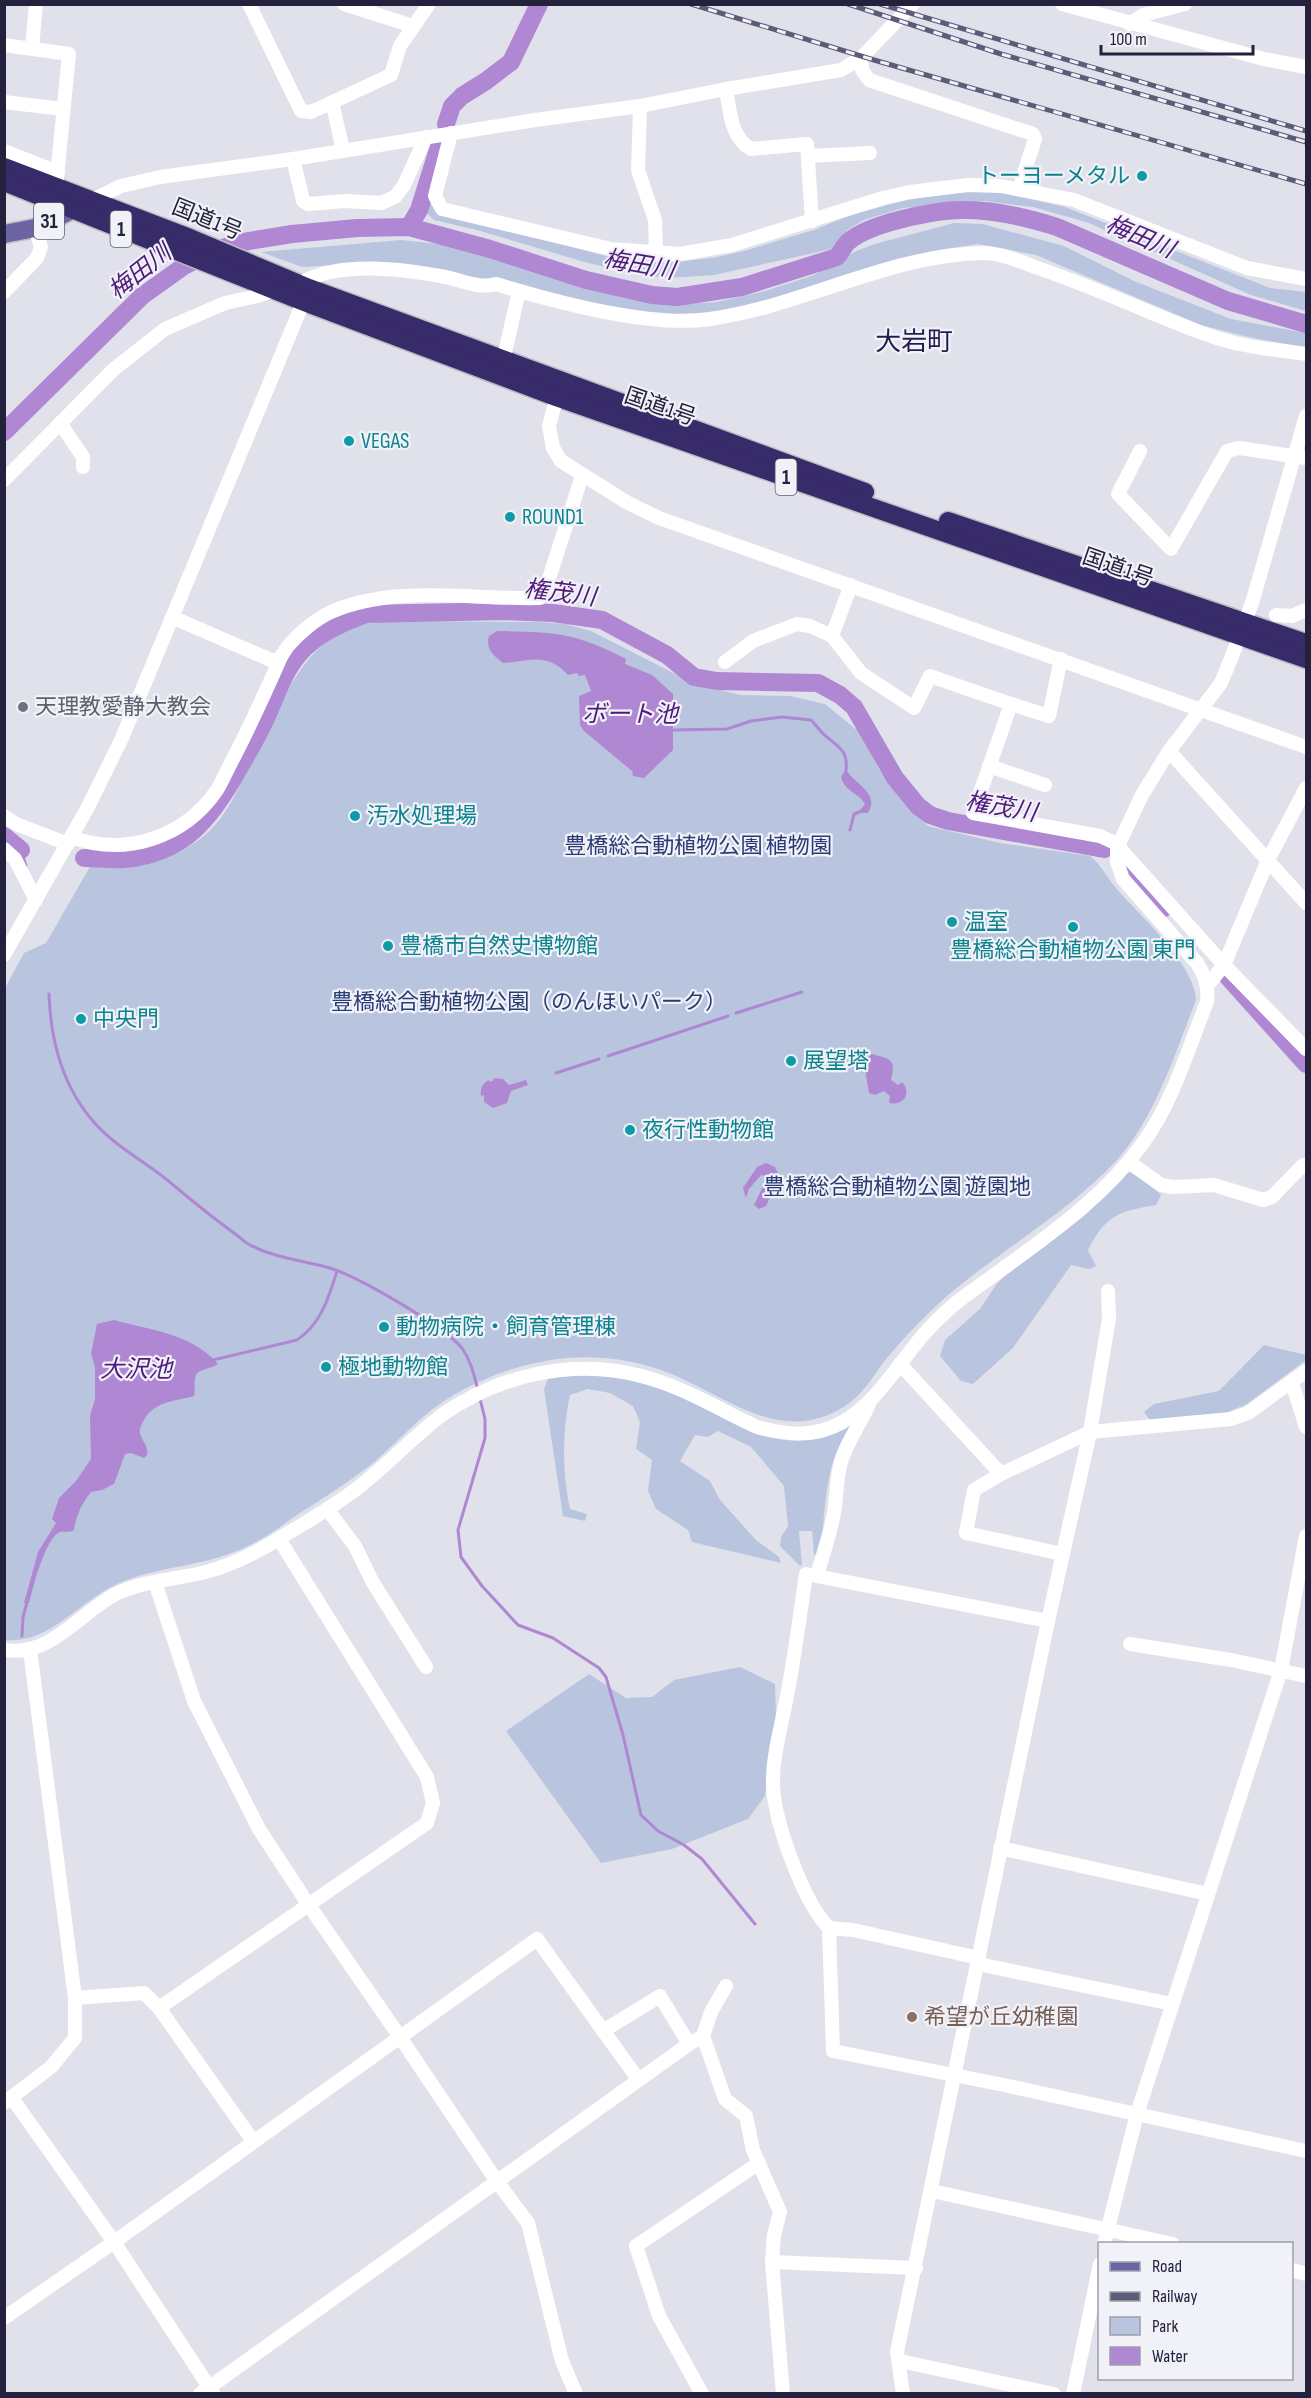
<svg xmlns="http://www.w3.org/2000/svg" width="1311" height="2398" font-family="'Sofia Sans Condensed','Noto Sans JP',sans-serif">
	<rect width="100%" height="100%" fill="#e1e1ec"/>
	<g fill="#b9c5de">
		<path d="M 954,192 L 999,192 L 1065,207 L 1270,288 L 1306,292 L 1306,311 L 1251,295 L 1089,223 L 1033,207 L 984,201 L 903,208 L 864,220 L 847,230 L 832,249 L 714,275 L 667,278 L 641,275 L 588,263 L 477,230 L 434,220 L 424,211 L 428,201 L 437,212 L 606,256 L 667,263 L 712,258 L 744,251 L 814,230 L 850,215 L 907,200 Z"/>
		<path d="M 954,223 L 982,224 L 1064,246 L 1134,281 L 1231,319 L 1306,333 L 1306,348 L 1244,336 L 1201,325 L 1036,255 L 978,244 L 938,250 L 696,322 L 352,264 L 302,267 L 261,252 L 401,240 L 449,245 L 514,261 L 557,279 L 611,294 L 648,302 L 685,304 L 717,302 L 765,291 L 814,275 L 856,251 L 875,244 Z"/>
		<path d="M 390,621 L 539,622 L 565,624 L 591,631 L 693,683 L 740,695 L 790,696 L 825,704 L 858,731 L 880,771 L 905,804 L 928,826 L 1000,843 L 1090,856 C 1101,864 1107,878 1116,888 C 1140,916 1195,964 1196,1000 C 1176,1052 1154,1119 1117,1160 C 1064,1217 994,1253 937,1305 C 919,1322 902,1340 886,1359 C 872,1378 862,1396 842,1408 C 776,1447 721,1391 661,1370 C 626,1358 588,1354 551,1360 C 506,1367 458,1387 423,1417 C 404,1433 387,1452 368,1467 C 344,1485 319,1501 294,1517 C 280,1527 265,1538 250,1545 C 205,1568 157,1565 115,1585 C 77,1603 50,1644 5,1640 L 5,988 L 24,953 L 46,943 L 91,865 C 128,866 169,862 200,839 C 226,820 239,788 251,760 C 260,740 270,722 280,703 C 308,655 329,624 390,621 Z"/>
		<path d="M 1130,1172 L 1155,1188 L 1161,1195 L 1156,1205 C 1119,1211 1106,1215 1088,1250 L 1096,1266 L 1089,1269 L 1071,1265 L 1013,1348 L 973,1384 L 961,1381 L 940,1356 L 945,1340 L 980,1309 L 996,1285 L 1011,1269 L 1087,1213 L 1122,1176 Z"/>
		<path d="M 1264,1345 L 1306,1355 L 1306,1360 L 1247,1404 L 1223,1414 L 1150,1420 L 1144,1412 L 1154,1404 L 1219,1391 Z"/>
		<path d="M 585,1374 L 620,1377 L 669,1390 L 758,1431 L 850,1425 L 850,1428 C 824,1462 825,1512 821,1553 L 814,1555 L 812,1531 L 799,1531 L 802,1565 L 800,1566 L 780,1546 L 781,1537 L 788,1526 L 784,1486 L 751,1447 L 718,1431 L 708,1437 L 695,1435 L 680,1461 L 710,1481 L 720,1500 L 756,1540 L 779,1557 L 781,1563 L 692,1542 L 688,1530 L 656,1509 L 648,1491 L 652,1460 L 636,1449 L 640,1422 L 633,1406 L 610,1393 L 588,1389 L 570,1395 C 562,1432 562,1472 570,1509 L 587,1514 L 585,1521 L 563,1516 L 544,1389 L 548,1379 L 559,1375 Z"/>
		<path d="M 740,1667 L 775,1684 L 776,1713 L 765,1796 L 748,1819 L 672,1849 L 601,1863 L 506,1731 L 589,1674 L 626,1698 L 652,1697 L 674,1680 Z"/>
	</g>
	<g fill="#b087d3">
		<path d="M 497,631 C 553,632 575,632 626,659 L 625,664 L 652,675 L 673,694 L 673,750 L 644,778 L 633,776 L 632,771 L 584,731 L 580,725 L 579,696 L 591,691 L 585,675 L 579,676 L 577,673 L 568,675 C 546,651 529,662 503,663 C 494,656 485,649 489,636 Z"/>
		<path d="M 846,769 C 852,783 881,792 868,813 L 862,813 L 860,810 L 865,804 C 859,793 844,791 841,777 Z"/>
		<path d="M 872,1054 C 889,1059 897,1058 891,1080 L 898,1085 L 902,1082 C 912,1093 904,1106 889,1103 L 890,1096 L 884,1091 L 875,1095 L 869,1093 L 865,1069 L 863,1068 L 865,1060 Z"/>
		<path d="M 493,1078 L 503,1079 L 509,1085 L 526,1080 L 528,1085 L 511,1091 L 507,1103 L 493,1108 L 484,1102 L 484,1095 L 481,1096 C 480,1088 483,1083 489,1080 L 490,1082 L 494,1080 Z"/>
		<path d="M 766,1163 L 775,1167 L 778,1174 L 777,1181 L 766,1206 L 759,1209 L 754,1205 L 766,1180 L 765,1176 L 761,1175 L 749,1189 L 746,1198 L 743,1188 L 757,1167 Z"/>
		<path d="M 114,1320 C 150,1330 193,1334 218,1364 C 211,1369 198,1369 196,1375 C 193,1381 196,1389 194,1396 C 176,1401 154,1401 144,1420 C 142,1424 139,1428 140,1433 C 142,1441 149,1447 147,1455 L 144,1458 L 131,1453 L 125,1454 L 114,1484 L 102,1490 L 91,1492 C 82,1503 76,1516 74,1530 C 69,1533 65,1531 60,1532 C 45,1538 33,1588 29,1603 L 24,1603 L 38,1552 L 56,1523 L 52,1519 L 59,1498 L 76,1481 L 91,1459 L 90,1416 L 95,1399 L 95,1367 L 91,1354 L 97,1324 Z"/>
	</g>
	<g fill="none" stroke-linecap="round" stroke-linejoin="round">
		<g stroke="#b087d3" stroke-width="3">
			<path d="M 673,730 L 727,729 L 751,721 L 782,717 L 811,720 C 817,726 821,733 828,738 C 841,748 848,753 846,770"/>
			<path d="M 850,830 L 854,814 L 862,811"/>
			<path d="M 21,850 L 26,866"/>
			<path d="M 49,994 C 51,1051 68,1105 115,1142 C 131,1155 150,1166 166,1179 C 189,1198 210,1216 234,1233 C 240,1237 245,1243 252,1246 C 276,1258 301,1260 326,1267 C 355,1274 443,1326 462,1348 C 471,1361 474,1375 478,1390"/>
			<path d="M 736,1013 L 802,992"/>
			<path d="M 608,1056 L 728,1016"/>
			<path d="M 556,1073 L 599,1059"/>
			<path d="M 213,1360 L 297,1340 C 321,1324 329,1297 337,1271"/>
			<path d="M 480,1399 L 485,1419 L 485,1438 L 458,1530 L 461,1557 L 482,1586 L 518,1625 L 553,1638 L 599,1668 L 606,1677 L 623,1735 L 641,1815 L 658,1831 L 684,1845 L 702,1859 L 755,1924"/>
			<path d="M 22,1636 L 23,1617 L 28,1599"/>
		</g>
		<g stroke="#b087d3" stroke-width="18">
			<path d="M 446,124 L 452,106 L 462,96 L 486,81 L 511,62 L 539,4"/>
			<path d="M 409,227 L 419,210 L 441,140"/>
			<path d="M 4,432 L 142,296 L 184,266 L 212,252 L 237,243 L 292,234 L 357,228 L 409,227 L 490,249 L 586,280 L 652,295 L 677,297 L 742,287 L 837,257 C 841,252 844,246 848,242 C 869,223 938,209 967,210 C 997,210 1028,218 1057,227 L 1228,301 L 1306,324"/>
			<path d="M 4,836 L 21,850"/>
			<path d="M 84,858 C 97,858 112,860 125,859 C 184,853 211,819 238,770 C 248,753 258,736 266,718 C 276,697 284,670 300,653 C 317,634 343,622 367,614 L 505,611 L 553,613 L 602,620 L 667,655 L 694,677 L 717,681 L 818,683 L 840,695 L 854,707 L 895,778 L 918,806 L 930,815 L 948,821 L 1104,849"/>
			<path d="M 1132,872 L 1164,908"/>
			<path d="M 1228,977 L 1306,1064"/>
		</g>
		<g stroke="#bdbcc5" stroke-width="21">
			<path id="major" d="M 4,234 L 35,228 L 84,204"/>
		</g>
		<g stroke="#bdbcc5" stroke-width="21">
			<g id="highway">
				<path d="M 4,167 L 190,238 L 309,288 L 865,492"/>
				<path d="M 4,182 L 304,302 L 556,397 L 1306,659"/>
				<path d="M 948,521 L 1306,643"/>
			</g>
		</g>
		<g stroke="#fff" stroke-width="14">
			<path d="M 249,4 L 301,111 L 311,112 L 391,75 L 400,46 L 429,4"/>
			<path d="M 344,4 L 413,26"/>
			<path d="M 1062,4 L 1264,59 L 1306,67"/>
			<path d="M 1130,24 L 1143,15 L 1185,4"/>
			<path d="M 4,45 L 69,54 L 56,187"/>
			<path d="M 32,48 L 36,4"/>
			<path d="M 861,58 L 862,70 L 869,80 L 1033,134 L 1035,139 L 1019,189"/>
			<path d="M 726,89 C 730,110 730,137 751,149 L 807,144 L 812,221"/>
			<path d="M 4,102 L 63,109"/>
			<path d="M 332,102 L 343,150"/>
			<path d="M 640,106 L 638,170 L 655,220 L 656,254"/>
			<path d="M 451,133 L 435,196 L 442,209 L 611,249 L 680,254 L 732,245 L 883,198 L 910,192 L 968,185 L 1001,186 L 1074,200 L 1247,268 L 1306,279"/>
			<path d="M 4,151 L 58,172"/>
			<path d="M 808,156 L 870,153"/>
			<path d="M 293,159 L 302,196 L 303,201 L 308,204 L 345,201 L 381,203 L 395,197 L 404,185 L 426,137"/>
			<path d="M 92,200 L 121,186 L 160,177 L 293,159 L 535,120 L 640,106 L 726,89 L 841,70 L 861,58 L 913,4"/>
			<path d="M 299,284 C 338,260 403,269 446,277 C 463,281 480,289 496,284 C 555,302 650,328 710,319 C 803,306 888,255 983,253 C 1001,253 1019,261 1035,267 C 1076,281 1114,297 1154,314 C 1182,325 1213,339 1244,345 C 1264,349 1286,351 1306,354"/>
			<path d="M 4,292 L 37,258 L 41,247 L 35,228"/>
			<path d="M 503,361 L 519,291"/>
			<path d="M 559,389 L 549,426 L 553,448 L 561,461 L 628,503 L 659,518 L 1306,747"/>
			<path d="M 60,423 L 83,457 L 83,467"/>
			<path d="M 1140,451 L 1118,494 L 1171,549 L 1227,451 L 1239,448 L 1306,458"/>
			<path d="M 4,480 L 114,369 L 165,329 L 225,303 L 257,296 L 275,290"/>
			<path d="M 851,585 L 832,636 L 861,673 L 914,708 L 930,676 L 1011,704 L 973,813 L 1100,836 L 1115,843 L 1224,965 L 1306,1049"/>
			<path d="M 1276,615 L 1292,616 L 1306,610"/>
			<path d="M 174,618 L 271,660 L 277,660 C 283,656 284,651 288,646 C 299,633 316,619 331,612 C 395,584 472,600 540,598 L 544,594 L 582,476"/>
			<path d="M 725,662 L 753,641 L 797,624 L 810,626 L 832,636"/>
			<path d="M 1011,704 L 1049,716 L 1061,659"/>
			<path d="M 1169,751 L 1306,903"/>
			<path d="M 989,766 L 1045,785"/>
			<path d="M 4,816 L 16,824 L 68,844"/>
			<path d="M 71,837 C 125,857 184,838 217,790 C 223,780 228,768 234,757 C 251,724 266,691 281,657"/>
			<path d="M 4,849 L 15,859 L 36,900"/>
			<path d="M 4,955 L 87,809 L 122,738 L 307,293"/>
			<path d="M 1207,986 L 1224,965 L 1268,860 L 1306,788"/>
			<path d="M 1129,1162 L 1161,1185 L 1173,1187 L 1214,1185 L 1263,1200 L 1272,1197 L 1303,1165 L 1306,1168"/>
			<path d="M 1108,1291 L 1109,1319 L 1090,1432 L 1048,1621 L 806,1574 C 800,1614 795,1655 787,1696 C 782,1724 772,1756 773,1786 C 775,1823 803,1902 829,1928 L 833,2051 L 999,2084 L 1306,2151"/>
			<path d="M 900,1364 L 1001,1474 L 1090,1432 L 1231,1419 L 1248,1413 L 1306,1371"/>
			<path d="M 1292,1383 L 1306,1427"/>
			<path d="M 1001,1474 L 974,1490 L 966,1533 L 1062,1554"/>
			<path d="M 327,1509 L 355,1546 L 372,1581 L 426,1667"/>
			<path d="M 817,1575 C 823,1555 830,1534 834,1513 C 837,1495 836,1479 841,1462 C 847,1441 860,1425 869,1404"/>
			<path d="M 155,1582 L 194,1701 L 259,1829 L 308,1904 L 400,2037 L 496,2180 L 528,2223 L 562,2361 L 576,2394"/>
			<path d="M 1130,1644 L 1231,1660 L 1306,1676"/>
			<path d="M 4,1650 C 53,1657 79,1612 118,1593 C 144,1581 174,1579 202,1573 C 230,1566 256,1553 280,1538 C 307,1522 335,1506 360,1486 C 388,1464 413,1437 442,1415 C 499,1375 573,1358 641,1376 C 682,1386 718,1409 757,1427 C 786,1435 813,1438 841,1423 C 876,1404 898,1364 924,1334 C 932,1325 941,1316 950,1308 C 966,1294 984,1283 1001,1270 C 1052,1233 1106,1195 1143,1143 C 1173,1102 1188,1049 1207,1002 C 1209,987 1205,975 1197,963 L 1123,879 L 1117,862 L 1117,848 L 1142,795 L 1169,751 L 1221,683 L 1232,656 L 1252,603 L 1306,416"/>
			<path d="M 1000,1848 L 1208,1894"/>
			<path d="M 829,1928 L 853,1930 L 979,1958"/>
			<path d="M 978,1964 L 1172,2004"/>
			<path d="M 726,1986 L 711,2012 L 703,2036 L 725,2099 L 746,2116 L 753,2150 L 780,2212 L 774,2235 L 772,2262 L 783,2394"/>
			<path d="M 75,1998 L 144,1993 L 159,2008 L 253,2141"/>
			<path d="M 159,2008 L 427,1823 L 433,1803 L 427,1777 L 279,1539"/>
			<path d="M 603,2031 L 660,1996 L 689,2044"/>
			<path d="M 12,2098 L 114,2242 L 213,2393"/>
			<path d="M 4,2103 L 51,2067 L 75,2038 L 75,1998 L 30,1650"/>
			<path d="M 932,2191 L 1173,2244"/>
			<path d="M 1104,2244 L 1137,2114 L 1281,1670 L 1306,1536"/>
			<path d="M 772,2262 L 916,2268"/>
			<path d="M 1292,2270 L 1306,2274"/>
			<path d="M 4,2318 L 114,2242 L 537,1939 L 638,2079"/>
			<path d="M 900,2361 L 1054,2394"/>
			<path d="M 200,2394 L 689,2044 L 703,2036"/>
			<path d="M 702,2394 L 659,2316 L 636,2246 L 759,2163"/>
			<path d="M 903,2394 L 897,2352 L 1048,1621"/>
			<path d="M 1073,2394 L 1100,2264"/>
		</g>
		<use href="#major" stroke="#6c64a3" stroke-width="18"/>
		<use href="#highway" stroke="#372b6a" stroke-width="18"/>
		<g stroke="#5e5b79" stroke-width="5">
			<g id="rail">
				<path d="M 691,4 L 874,60 L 1306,184"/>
				<path d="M 848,4 L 1001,54 L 1306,142"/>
				<path d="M 880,4 L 1306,131"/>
			</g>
		</g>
		<use href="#rail" stroke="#f1f2f8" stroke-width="3" stroke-dasharray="9" stroke-linecap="butt"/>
	</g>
	<g fill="#0f9aa8" stroke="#f1f2f8" stroke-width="2">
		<circle cx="1142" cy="176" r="6"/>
		<circle cx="349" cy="441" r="6"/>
		<circle cx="510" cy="517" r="6"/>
		<circle cx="355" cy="816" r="6"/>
		<circle cx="952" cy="922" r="6"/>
		<circle cx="1073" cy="927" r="6"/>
		<circle cx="388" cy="946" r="6"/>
		<circle cx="81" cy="1019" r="6"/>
		<circle cx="791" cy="1061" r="6"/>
		<circle cx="630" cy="1130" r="6"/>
		<circle cx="384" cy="1327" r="6"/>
		<circle cx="326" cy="1367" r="6"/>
	</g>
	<circle fill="#6b7280" stroke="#f1f2f8" stroke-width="2" cx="23" cy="707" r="6"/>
	<circle fill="#8d6e63" stroke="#f1f2f8" stroke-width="2" cx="912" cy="2017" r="6"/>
	<g text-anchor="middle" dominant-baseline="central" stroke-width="4.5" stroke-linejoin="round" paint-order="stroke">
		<g fill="#f1f2f8" stroke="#626075" stroke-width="1.5">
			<rect x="34" y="203" width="30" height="36" rx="4.5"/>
			<rect x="110.5" y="211" width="21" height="36" rx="4.5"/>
			<rect x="775.5" y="459" width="21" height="36" rx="4.5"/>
		</g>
		<g font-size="21" font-weight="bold" fill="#24213d">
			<text x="49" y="221">31</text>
			<text x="121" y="229">1</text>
			<text x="786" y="477">1</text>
		</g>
		<g font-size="22" fill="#0d838f" stroke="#f1f2f8" text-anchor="start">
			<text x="1130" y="176" text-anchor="end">トーヨーメタル</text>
			<text x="361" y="441">VEGAS</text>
			<text x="522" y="517">ROUND1</text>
			<text x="367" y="816">汚水処理場</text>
			<text x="964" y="922">温室</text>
			<text x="400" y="946">豊橋市自然史博物館</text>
			<text x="1073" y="950" text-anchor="middle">豊橋総合動植物公園 東門</text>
			<text x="93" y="1019">中央門</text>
			<text x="803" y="1061">展望塔</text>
			<text x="642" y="1130">夜行性動物館</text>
			<text x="396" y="1327">動物病院・飼育管理棟</text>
			<text x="338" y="1367">極地動物館</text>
		</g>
		<g font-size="22" fill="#24213d" stroke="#f1f2f8">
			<text transform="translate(207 220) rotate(22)">国道1号</text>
			<text transform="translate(660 407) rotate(19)">国道1号</text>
			<text transform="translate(1118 568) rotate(19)">国道1号</text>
		</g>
		<g font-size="22" fill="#5b616d" stroke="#f1f2f8" text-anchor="start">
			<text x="35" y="707">天理教愛静大教会</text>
		</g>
		<g font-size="22" fill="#293b75" stroke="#f1f2f8">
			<text x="698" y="846">豊橋総合動植物公園 植物園</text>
			<text x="529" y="1002">豊橋総合動植物公園（のんほいパーク）</text>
			<text x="897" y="1187">豊橋総合動植物公園 遊園地</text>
		</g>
		<g font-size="22" fill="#785e54" stroke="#f1f2f8" text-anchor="start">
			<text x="924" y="2017">希望が丘幼稚園</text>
		</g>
		<g font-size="24" font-style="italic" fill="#4f197b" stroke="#f1f2f8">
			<text transform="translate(1140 237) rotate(23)">梅田川</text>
			<text transform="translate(639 265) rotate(10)">梅田川</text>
			<text transform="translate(140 272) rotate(-38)">梅田川</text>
			<text transform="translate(560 593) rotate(7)">権茂川</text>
			<text x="630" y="714">ボート池</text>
			<text transform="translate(1001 807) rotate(10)">権茂川</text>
			<text x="136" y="1369">大沢池</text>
		</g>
		<g font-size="26" fill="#231c50" stroke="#f1f2f8">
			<text x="914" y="342">大岩町</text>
		</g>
	</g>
	<rect width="1311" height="2398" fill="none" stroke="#24213d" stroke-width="12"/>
	<rect x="1098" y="2242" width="195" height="138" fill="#f1f2f8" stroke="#9f9ead" stroke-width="1.5"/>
	<rect x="1110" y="2262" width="30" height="9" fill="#6c64a3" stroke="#9f9ead" stroke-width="1.5"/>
	<text x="1152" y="2272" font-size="18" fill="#24213d">Road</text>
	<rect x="1110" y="2292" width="30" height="9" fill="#5e5b79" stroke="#9f9ead" stroke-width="1.5"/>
	<text x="1152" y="2302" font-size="18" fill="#24213d">Railway</text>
	<rect x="1110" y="2317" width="30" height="18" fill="#b9c5de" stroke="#9f9ead" stroke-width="1.5"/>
	<text x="1152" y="2332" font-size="18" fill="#24213d">Park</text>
	<rect x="1110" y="2347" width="30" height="18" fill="#b087d3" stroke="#9f9ead" stroke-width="1.5"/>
	<text x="1152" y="2362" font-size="18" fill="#24213d">Water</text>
	<path d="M1101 45v9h152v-9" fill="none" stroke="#24213d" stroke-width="3"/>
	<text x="1110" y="45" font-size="18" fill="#24213d" stroke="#f1f2f8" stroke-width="4.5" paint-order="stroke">100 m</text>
</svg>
